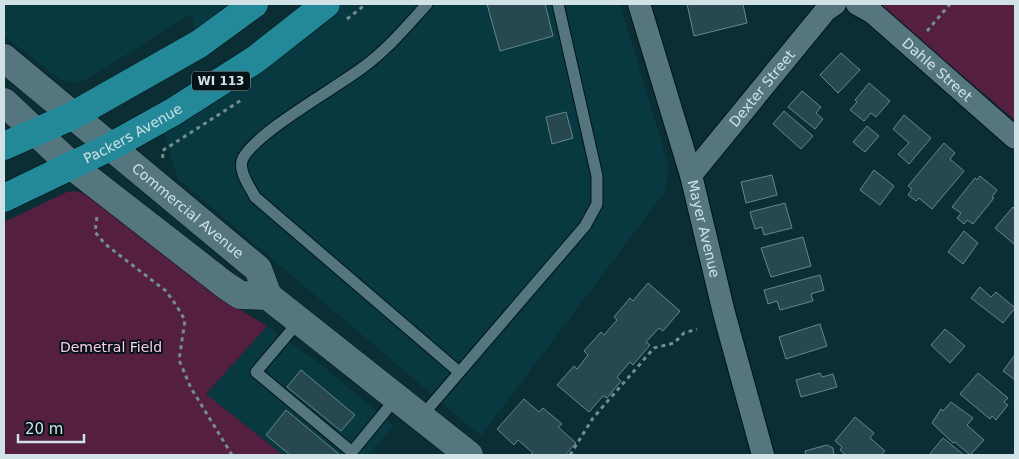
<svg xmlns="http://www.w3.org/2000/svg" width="1019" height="459" font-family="'DejaVu Sans',sans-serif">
	<rect width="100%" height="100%" fill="#0b2d34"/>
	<g fill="#083840">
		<path d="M 4,4 L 254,4 L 199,44 L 191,14 L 86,80 L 73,83 L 59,79 L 4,36 Z"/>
		<path d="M 342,4 L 620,4 L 669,166 L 664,193 L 481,436 L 178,179 L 164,134 L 261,69 Z"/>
		<path d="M 267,326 L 319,363 L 394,426 L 369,455 L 283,455 L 206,394 Z"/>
	</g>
	<g fill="#551f3f">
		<path d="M 878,4 L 1015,4 L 1015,120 Z"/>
		<path d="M 76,191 L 91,196 L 213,293 L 267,326 L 206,394 L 283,455 L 4,455 L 4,222 L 67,192 Z"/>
	</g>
	<g fill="#27484e" stroke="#64878e">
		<path d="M 487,4 L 545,4 L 553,36 L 500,51 Z"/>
		<path d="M 687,4 L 743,4 L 747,23 L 694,36 Z"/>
		<path d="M 841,53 L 860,70 L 838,93 L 820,75 Z"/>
		<path d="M 869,83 L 890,101 L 876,117 L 871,113 L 864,121 L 850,110 L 857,102 L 855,100 Z"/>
		<path d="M 802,91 L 821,107 L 816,113 L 823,119 L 815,129 L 788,107 Z"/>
		<path d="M 784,111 L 813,136 L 801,149 L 773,124 Z"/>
		<path d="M 566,112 L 573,138 L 552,144 L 546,117 Z"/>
		<path d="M 904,115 L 931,138 L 909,164 L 898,154 L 909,143 L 893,129 Z"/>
		<path d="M 867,126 L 879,136 L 865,152 L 853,142 Z"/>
		<path d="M 944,143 L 955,153 L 950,159 L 964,171 L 932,209 L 919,198 L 916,201 L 908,195 L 912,189 L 908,186 Z"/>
		<path d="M 874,170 L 894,186 L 880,205 L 860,190 Z"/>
		<path d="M 772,175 L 777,195 L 746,203 L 741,182 Z"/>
		<path d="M 980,176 L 997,190 L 992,197 L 994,198 L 973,224 L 967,220 L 964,224 L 957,218 L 961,213 L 952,207 L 975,178 L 977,180 Z"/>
		<path d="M 785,203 L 792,228 L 764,235 L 762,227 L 755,229 L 750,212 Z"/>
		<path d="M 1013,207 L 1015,209 L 1015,245 L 995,228 Z"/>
		<path d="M 964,231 L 978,243 L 963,264 L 948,252 Z"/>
		<path d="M 803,237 L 811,266 L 771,277 L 761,248 Z"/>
		<path d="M 820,275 L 824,290 L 811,294 L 813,301 L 780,310 L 777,301 L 768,304 L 764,290 Z"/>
		<path d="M 648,283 L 680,311 L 663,331 L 659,328 L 646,342 L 650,345 L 633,365 L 630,362 L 617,377 L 621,381 L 607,398 L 603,396 L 589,412 L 557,385 L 574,366 L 577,369 L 588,355 L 584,351 L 601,332 L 604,335 L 617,320 L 614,317 L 630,298 L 633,301 Z"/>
		<path d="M 980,287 L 991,297 L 996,292 L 1015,308 L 1003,323 L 971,298 Z"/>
		<path d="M 820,324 L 827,346 L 786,359 L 779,337 Z"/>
		<path d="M 945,329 L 965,346 L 950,363 L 931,345 Z"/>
		<path d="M 1015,355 L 1015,380 L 1003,371 Z"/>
		<path d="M 301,370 L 355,415 L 341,431 L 287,387 Z"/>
		<path d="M 820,373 L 822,377 L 833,374 L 837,387 L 801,397 L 796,380 Z"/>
		<path d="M 978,373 L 1008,398 L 1004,402 L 1008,405 L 996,420 L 992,416 L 990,419 L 960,394 Z"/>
		<path d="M 524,399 L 539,412 L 543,408 L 562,424 L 558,427 L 576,443 L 565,455 L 530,455 L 533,453 L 518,440 L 514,445 L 497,429 Z"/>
		<path d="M 951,402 L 973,418 L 967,425 L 984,440 L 970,455 L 955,442 L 953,443 L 932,423 L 941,409 L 943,411 Z"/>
		<path d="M 286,410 L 340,455 L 290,455 L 266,435 Z"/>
		<path d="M 855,417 L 874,433 L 870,438 L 885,451 L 881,455 L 846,455 L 840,450 L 842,447 L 835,441 Z"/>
		<path d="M 943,438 L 964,455 L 929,455 Z"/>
		<path d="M 827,445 L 833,448 L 834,455 L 806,455 L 805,451 Z"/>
	</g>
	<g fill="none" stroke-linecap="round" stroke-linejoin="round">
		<g stroke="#001419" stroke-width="13">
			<g id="lane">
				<path d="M 427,4 C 407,26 386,51 362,68 C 334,89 258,131 243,158 C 237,170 250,187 255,197 L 459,372"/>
				<path d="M 300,320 L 256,372 L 352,452 L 397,397"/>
				<path d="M 421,417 L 585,226 L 597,204 L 597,176 L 558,4"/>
			</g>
		</g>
		<g stroke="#001419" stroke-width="24">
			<g id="street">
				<path id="s1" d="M 639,4 L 691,175 L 724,313 L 763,455"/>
				<path id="s2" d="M 857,4 L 873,13 L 1015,138"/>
				<path id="s3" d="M 691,175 L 826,10 L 835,4"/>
			</g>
		</g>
		<g stroke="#001419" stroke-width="29">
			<g id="secondary">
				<path id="s4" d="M 4,58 L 258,269 L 268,296"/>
				<path d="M 4,102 L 72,166 L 225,285 L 240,295 L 268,296 L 469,455"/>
			</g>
		</g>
		<g stroke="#001419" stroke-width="29">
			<g id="primary">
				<path d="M 4,146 L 72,116 L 199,44 L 254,4"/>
				<path id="s5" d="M 4,198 L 110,147 L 173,112 L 256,59 L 326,4"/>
			</g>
		</g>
		<g stroke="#738c92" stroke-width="3" stroke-dasharray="4 4" stroke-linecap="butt">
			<path d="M 347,19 L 366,4"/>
			<path d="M 927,31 L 950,4"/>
			<path d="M 163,158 L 162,151 L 243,99"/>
			<path d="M 97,217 L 95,232 L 105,244 L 166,291 L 176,305 L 185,320 L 179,360 L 191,388 L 232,455"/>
			<path d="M 570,455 L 593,418 L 654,348 L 674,343 L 684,333 L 697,329"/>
		</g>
		<use href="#lane" stroke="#55767e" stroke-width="11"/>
		<use href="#street" stroke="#55767e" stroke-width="22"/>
		<use href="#secondary" stroke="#55767e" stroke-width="28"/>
		<use href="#primary" stroke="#238898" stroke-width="28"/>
	</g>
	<g text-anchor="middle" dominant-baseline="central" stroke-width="4" stroke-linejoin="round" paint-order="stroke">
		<rect fill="#061316" stroke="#93a4a8" stroke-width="1" x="192" y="71.5" width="58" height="19" rx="4"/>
		<g font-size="12" font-weight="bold" fill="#d0e2e6">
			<text x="221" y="81">WI 113</text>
		</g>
		<g font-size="14" fill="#d0e2e6" stroke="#061316">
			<text stroke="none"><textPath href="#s2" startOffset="104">Dahle Street</textPath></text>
			<text stroke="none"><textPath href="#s3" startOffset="112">Dexter Street</textPath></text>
			<text stroke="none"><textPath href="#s5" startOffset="144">Packers Avenue</textPath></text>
			<text stroke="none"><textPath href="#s4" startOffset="239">Commercial Avenue</textPath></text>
			<text stroke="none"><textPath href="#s1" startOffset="234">Mayer Avenue</textPath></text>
		</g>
		<g font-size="14" fill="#fbcde5" stroke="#061316">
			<text x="111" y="347">Demetral Field</text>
		</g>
	</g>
	<rect width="1019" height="459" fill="none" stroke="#d0e2e6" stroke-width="10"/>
	<path d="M18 434v8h66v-8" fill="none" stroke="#d0e2e6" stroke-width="2.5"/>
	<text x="25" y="434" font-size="15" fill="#d0e2e6" stroke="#061316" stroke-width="4" paint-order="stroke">20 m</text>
</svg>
